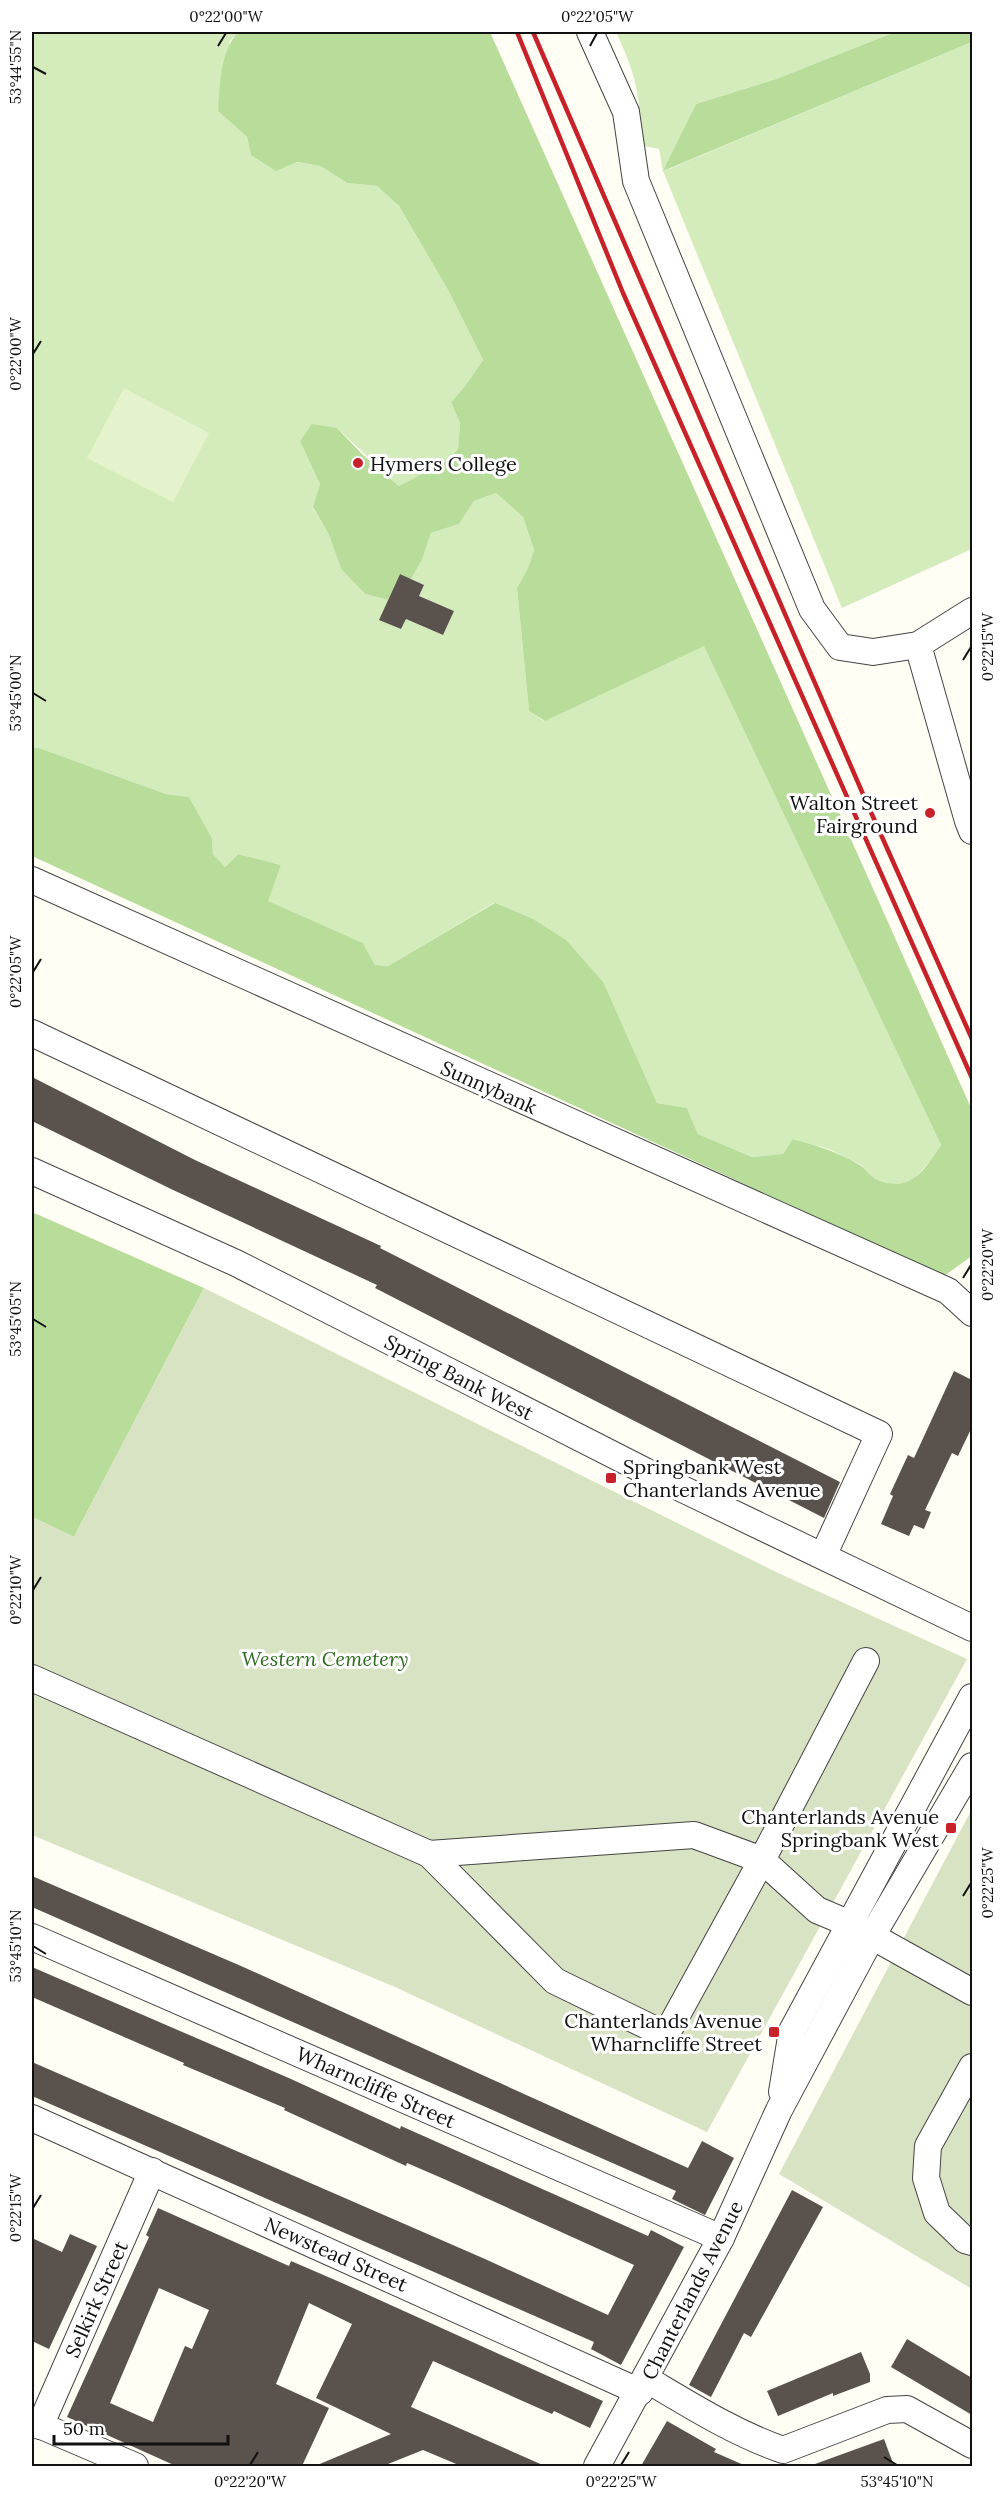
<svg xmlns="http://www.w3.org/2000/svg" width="1004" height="2498" font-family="Lora,serif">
	<rect width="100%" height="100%" fill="#fffdf4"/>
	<g fill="#d4ecbb">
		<path d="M 32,32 L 238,32 L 230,41 L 218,111 L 247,137 L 251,155 L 320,166 L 347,183 L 377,186 L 399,206 L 448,290 L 483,360 L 465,386 L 451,402 L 460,423 L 458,449 L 446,461 L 399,486 L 337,428 L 300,440 L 320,484 L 313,508 L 329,535 L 341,569 L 365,594 L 388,600 L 380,620 L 401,629 L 406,619 L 443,635 L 454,611 L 419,596 L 424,585 L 411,579 L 422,560 L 431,533 L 459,524 L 474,501 L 496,493 L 523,517 L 534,550 L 528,568 L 517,588 L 529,711 L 544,721 L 704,645 L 941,1145 L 931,1160 L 913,1180 L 897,1186 L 873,1178 L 861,1165 L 829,1149 L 794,1139 L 783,1154 L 752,1157 L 698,1134 L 687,1108 L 657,1103 L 602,982 L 494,903 L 388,966 L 375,965 L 363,943 L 267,901 L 281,865 L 238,854 L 225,867 L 213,854 L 212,838 L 189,797 L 166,794 L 39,748 L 32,748 Z"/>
		<path d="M 616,32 L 895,32 L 776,79 L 696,104 L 664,171 L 972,42 L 972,549 L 842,608 L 663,171 L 659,149 L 638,145 C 643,99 635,73 616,32 Z"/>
	</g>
	<g fill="#b8dd9a">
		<path d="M 238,32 L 490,32 L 972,1110 L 972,1256 L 944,1276 L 32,856 L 32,748 L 39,748 L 166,794 L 189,797 L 212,838 L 213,854 L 225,867 L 238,854 L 281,865 L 268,901 L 363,943 L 375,965 L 388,966 L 495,903 L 533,919 L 566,940 L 603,982 L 657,1103 L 687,1108 L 698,1134 L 752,1157 L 783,1154 L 793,1139 C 816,1145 838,1152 858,1164 C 865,1167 869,1176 876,1179 C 910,1194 923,1172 941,1145 L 704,646 L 545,721 L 529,711 L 517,588 L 528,568 L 534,550 L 523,517 L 496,493 L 474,501 L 459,524 L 431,533 L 422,560 L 411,579 L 400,574 L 388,600 L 365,594 L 341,569 L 329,535 L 313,507 L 320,484 L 300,441 L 312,424 L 337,428 L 363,455 L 399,486 L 446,461 L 458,449 L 460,423 L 451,402 L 465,386 L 483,360 L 448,290 L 399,206 L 377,186 L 347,183 L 320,166 L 297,162 L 276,171 L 251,155 L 247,137 L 218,111 C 220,85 220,52 238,32 Z"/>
		<path d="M 895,32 L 972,32 L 972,42 L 663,171 L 696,104 L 776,79 Z"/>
		<path d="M 32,1212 L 204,1288 L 74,1537 L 32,1517 Z"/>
	</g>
	<g fill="#d8e3c3">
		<path d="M 204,1288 L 778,1573 L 967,1659 L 707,2132 L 395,1987 L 32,1835 L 32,1517 L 74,1537 Z"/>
		<path d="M 972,1809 L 972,2289 L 779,2174 Z"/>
	</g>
	<path fill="#e5f3cd" d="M 124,388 L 209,433 L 173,502 L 87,458 Z"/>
	<g fill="#5a524c" fill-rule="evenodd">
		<path d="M 400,574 L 424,585 L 419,596 L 454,611 L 443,635 L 406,619 L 401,629 L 379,620 Z"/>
		<path d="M 32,1077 L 195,1160 L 381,1246 L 380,1248 L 840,1482 L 824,1518 L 375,1288 L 377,1285 L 171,1189 L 32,1121 Z"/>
		<path d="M 954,1371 L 972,1380 L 972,1427 L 958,1456 L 952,1453 L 925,1510 L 931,1512 L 924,1529 L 914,1525 L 909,1536 L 881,1524 L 893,1496 L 890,1494 L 908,1455 L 914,1458 Z"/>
		<path d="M 32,1876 L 241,1966 L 688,2168 L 702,2141 L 734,2158 L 705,2215 L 672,2199 L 676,2191 L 32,1907 Z"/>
		<path d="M 32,1967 L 291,2079 L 400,2129 L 401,2126 L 648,2236 L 651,2230 L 684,2247 L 621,2365 L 591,2349 L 594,2342 L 32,2096 L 32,2062 L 485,2259 L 608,2315 L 634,2265 L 444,2179 L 407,2163 L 406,2166 L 284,2110 L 285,2108 L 183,2065 L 184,2063 L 32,1997 Z"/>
		<path d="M 792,2190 L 823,2207 L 751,2337 L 744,2333 L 711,2397 L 689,2385 Z"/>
		<path d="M 158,2208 L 289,2266 L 291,2261 L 342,2283 L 603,2401 L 590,2428 L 554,2411 L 552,2414 L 433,2361 L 411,2407 L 545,2466 L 461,2466 L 423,2450 L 383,2466 L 315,2466 L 391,2434 L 316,2398 L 352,2324 L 309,2303 L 276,2384 L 329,2408 L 302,2466 L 176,2466 L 67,2417 L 149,2237 L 146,2235 ZM 159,2288 L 209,2310 L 192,2349 L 185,2346 L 153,2422 L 110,2403 Z"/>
		<path d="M 70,2234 L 97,2246 L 49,2349 L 32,2341 L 32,2238 L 62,2252 Z"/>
		<path d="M 907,2339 L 972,2378 L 972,2415 L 891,2367 Z"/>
		<path d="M 861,2352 L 870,2374 L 870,2382 L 833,2396 L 833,2393 L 778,2416 L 767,2391 Z"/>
		<path d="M 667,2421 L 716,2449 L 714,2452 L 746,2466 L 641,2466 Z"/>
		<path d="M 884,2439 L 894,2466 L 815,2466 L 815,2464 Z"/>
	</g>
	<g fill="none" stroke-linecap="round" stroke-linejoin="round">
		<g stroke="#444" stroke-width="28">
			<g id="minor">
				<path d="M 590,32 L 626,112 L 636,181 L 812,609 L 840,647 L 873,652 L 918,645 L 972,611"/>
				<path d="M 918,645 L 968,821 L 972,831"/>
				<path d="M 32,880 L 948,1291 L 972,1313"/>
				<path d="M 32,1033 L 879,1434 L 823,1556"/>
				<path d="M 32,1171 L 236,1263 L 645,1471 L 972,1628"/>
				<path d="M 32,1678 L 429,1854 L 694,1835 L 762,1860 L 866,1661"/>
				<path d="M 429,1854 L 555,1981 L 666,2035 L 762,1860 L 817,1910 L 850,1924 L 972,1992"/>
				<path d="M 32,1937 L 721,2238"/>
				<path d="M 972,2067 L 928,2146 L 926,2178 L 937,2213 L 965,2240 L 972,2242"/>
				<path d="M 782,2092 L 792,2031 L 972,1697"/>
				<path d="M 32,2118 L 640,2392"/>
				<path d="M 646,2379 C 690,2405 734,2433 783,2450 L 887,2410 L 907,2409 L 972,2445"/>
				<path d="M 32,2422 L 135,2466"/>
				<path d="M 40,2426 L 152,2171"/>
				<path d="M 597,2466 L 721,2238 L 779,2110 L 872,1936 L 972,1766"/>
			</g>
		</g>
		<use href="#minor" stroke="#fff" stroke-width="26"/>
		<g stroke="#c72229" stroke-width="4.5">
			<path d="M 517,32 L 623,293 L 972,1078"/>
			<path d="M 533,32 L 866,801 L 972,1039"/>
		</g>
	</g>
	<path fill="none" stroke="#111" stroke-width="2" d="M 218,46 L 226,33M 590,46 L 597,33M 33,67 L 46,74M 33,354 L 41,341M 963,660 L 971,647M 33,693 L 46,701M 33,972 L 41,959M 963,1278 L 971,1265M 33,1319 L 46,1327M 33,1590 L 41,1577M 963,1896 L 971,1883M 33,1946 L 46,1954M 33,2208 L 41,2195M 884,2457 L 897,2465M 250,2465 L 258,2452M 621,2465 L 629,2452"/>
	<g fill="#c72229" stroke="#fff" stroke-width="2">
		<circle cx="358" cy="463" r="6"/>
		<circle cx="930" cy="813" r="6"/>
		<rect x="605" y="1472" width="12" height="12" rx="3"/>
		<rect x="945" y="1822" width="12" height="12" rx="3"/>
		<rect x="768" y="2026" width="12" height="12" rx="3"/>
	</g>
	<g text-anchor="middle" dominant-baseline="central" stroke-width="6" stroke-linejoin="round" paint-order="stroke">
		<g font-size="20" fill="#111" stroke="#fff" text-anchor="end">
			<text x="370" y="463" text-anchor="start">Hymers College</text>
			<text x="918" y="802">Walton Street<tspan x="918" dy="23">Fairground</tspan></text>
			<text x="623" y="1466" text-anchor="start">Springbank West<tspan x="623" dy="23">Chanterlands Avenue</tspan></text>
			<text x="939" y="1816">Chanterlands Avenue<tspan x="939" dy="23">Springbank West</tspan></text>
			<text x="762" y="2020">Chanterlands Avenue<tspan x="762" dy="23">Wharncliffe Street</tspan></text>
		</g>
		<g font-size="20" fill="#111" stroke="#fff">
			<text transform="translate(489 1087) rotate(24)">Sunnybank</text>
			<text transform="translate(459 1377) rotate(27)">Spring Bank West</text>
			<text transform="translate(376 2087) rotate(24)">Wharncliffe Street</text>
			<text transform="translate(336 2254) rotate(24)">Newstead Street</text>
			<text transform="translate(692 2290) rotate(-63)">Chanterlands Avenue</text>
			<text transform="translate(96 2299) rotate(-66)">Selkirk Street</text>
		</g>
		<g font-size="20" font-style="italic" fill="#2d6c1d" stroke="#fff">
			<text x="325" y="1658">Western Cemetery</text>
		</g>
	</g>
	<rect width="1004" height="2498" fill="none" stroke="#ffffff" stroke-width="66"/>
	<path d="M54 2435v9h174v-9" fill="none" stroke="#111111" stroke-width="3"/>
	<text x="63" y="2435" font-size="18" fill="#111111" stroke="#ffffff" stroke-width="4.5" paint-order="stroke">50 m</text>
	<rect x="33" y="33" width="938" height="2432" fill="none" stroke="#111" stroke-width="2"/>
	<g font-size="15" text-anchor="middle" fill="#111">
		<text x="226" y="22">0°22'00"W</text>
		<text x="597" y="22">0°22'05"W</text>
		<text transform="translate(16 67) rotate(-90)" y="5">53°44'55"N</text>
		<text transform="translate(16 354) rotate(-90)" y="5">0°22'00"W</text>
		<text transform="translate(988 647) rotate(-90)" y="5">0°22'15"W</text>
		<text transform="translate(16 693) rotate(-90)" y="5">53°45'00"N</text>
		<text transform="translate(16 972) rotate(-90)" y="5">0°22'05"W</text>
		<text transform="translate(988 1265) rotate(-90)" y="5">0°22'20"W</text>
		<text transform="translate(16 1319) rotate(-90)" y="5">53°45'05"N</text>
		<text transform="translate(16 1590) rotate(-90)" y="5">0°22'10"W</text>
		<text transform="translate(988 1883) rotate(-90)" y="5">0°22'25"W</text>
		<text transform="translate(16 1946) rotate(-90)" y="5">53°45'10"N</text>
		<text transform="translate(16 2208) rotate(-90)" y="5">0°22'15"W</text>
		<text x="250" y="2487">0°22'20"W</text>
		<text x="621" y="2487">0°22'25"W</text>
		<text x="897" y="2487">53°45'10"N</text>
	</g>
</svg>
